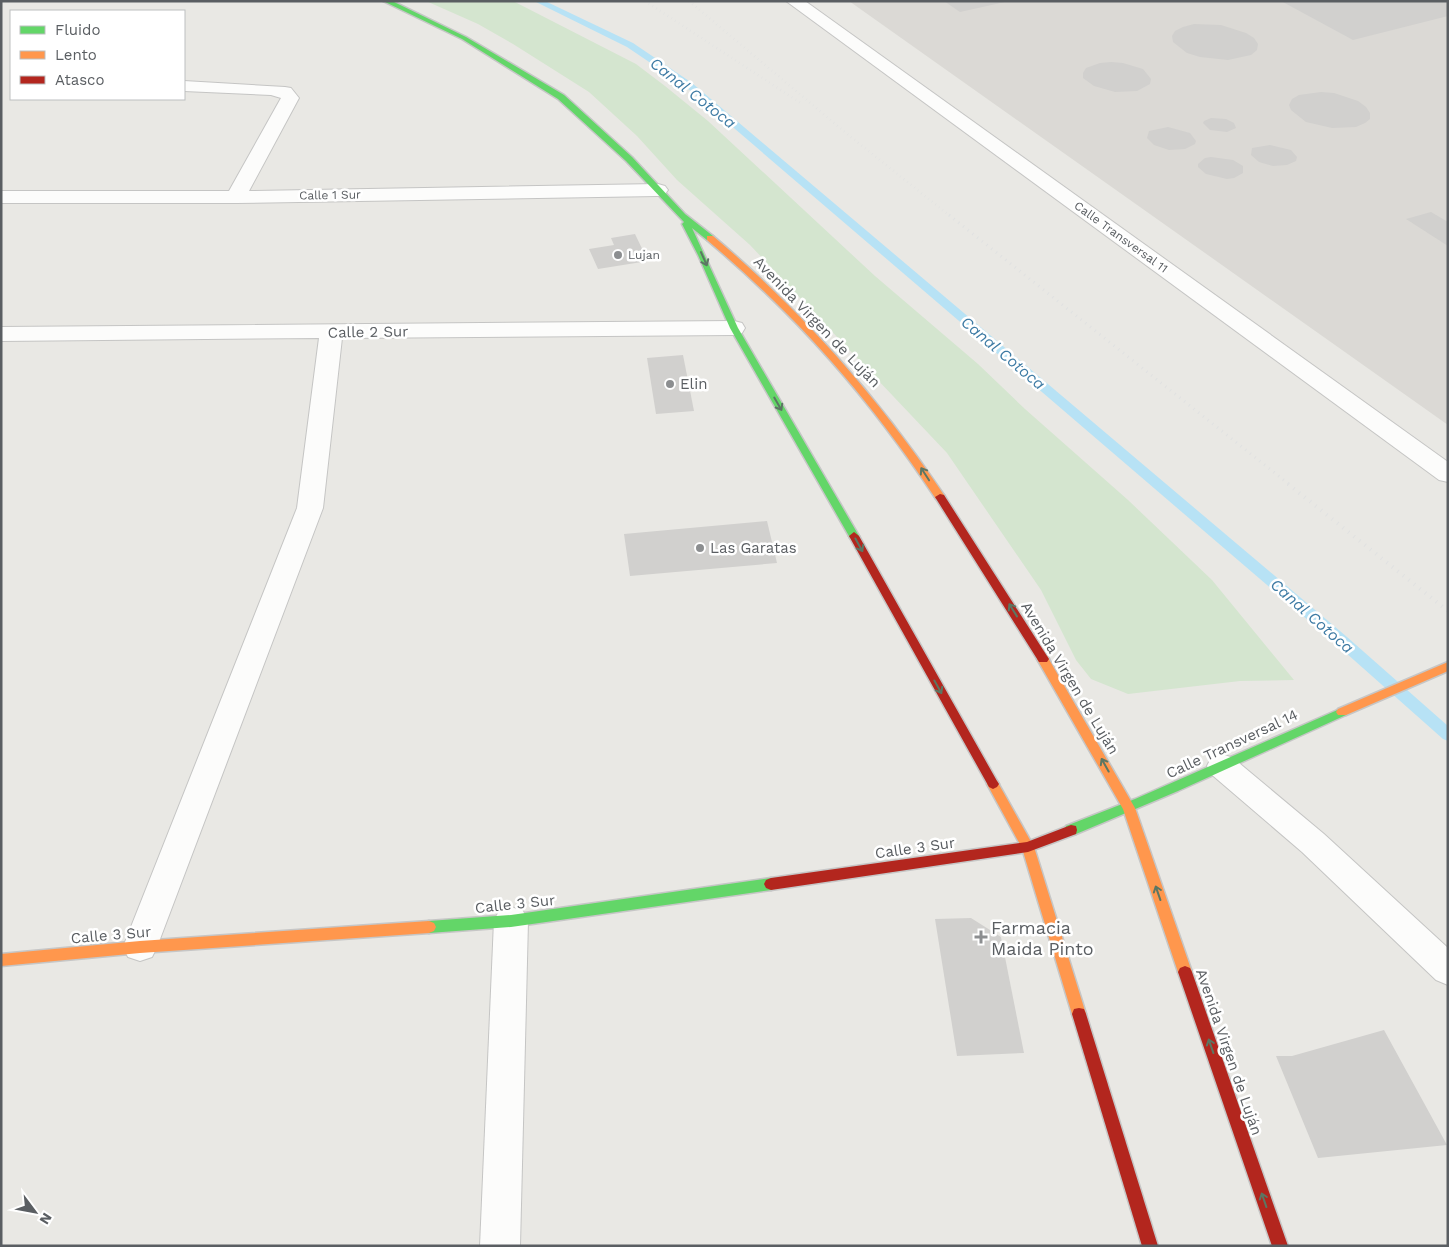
<svg xmlns="http://www.w3.org/2000/svg" width="1449" height="1247" font-family="'Work Sans',sans-serif">
	<rect width="100%" height="100%" fill="#e9e8e4"/>
	<path fill="#dbd9d5" d="M 849,1 L 1448,1 L 1448,425 Z"/>
	<path fill="#d4e5cf" d="M 426,1 L 513,1 L 636,64 L 665,86 L 708,121 L 875,276 L 978,364 L 1025,409 L 1128,500 L 1212,580 L 1294,680 L 1240,681 L 1128,694 L 1091,679 L 1076,660 L 1041,590 L 947,453 L 750,245 L 677,180 L 637,136 L 589,92 L 513,44 L 478,24 Z"/>
	<g fill="none" stroke-linecap="round" stroke-linejoin="round">
		<path fill="#b7e2f5" fill-rule="evenodd" d="M 534,1 L 545,1 L 633,43 L 692,83 L 1347,637 L 1448,726 L 1448,741 L 1443,739 L 1337,645 L 686,87 L 627,47 Z"/>
	</g>
	<g fill="#d1d0ce">
		<path d="M 944,1 L 1005,1 L 1005,2 L 960,12 Z"/>
		<path d="M 1281,1 L 1448,1 L 1448,16 L 1353,40 Z"/>
		<path d="M 1194,24 L 1221,25 L 1246,33 L 1254,38 L 1258,44 L 1257,50 L 1251,55 L 1228,60 L 1200,57 L 1187,53 L 1173,42 L 1172,36 L 1175,31 L 1183,27 Z"/>
		<path d="M 1111,62 L 1123,63 L 1143,69 L 1151,79 L 1150,84 L 1137,91 L 1115,92 L 1094,86 L 1083,78 L 1083,73 L 1086,68 L 1100,63 Z"/>
		<path d="M 1321,92 L 1334,93 L 1358,101 L 1366,107 L 1370,113 L 1370,119 L 1365,123 L 1356,127 L 1332,128 L 1306,122 L 1291,110 L 1289,105 L 1292,99 L 1299,95 Z"/>
		<path d="M 1211,118 L 1226,119 L 1234,123 L 1236,128 L 1227,132 L 1210,130 L 1203,123 L 1204,121 Z"/>
		<path d="M 1168,127 L 1190,133 L 1196,141 L 1195,144 L 1185,149 L 1169,150 L 1154,145 L 1147,138 L 1149,131 Z"/>
		<path d="M 1270,145 L 1291,150 L 1297,157 L 1296,161 L 1287,165 L 1273,166 L 1259,162 L 1251,155 L 1252,148 Z"/>
		<path d="M 1211,157 L 1233,160 L 1243,166 L 1243,173 L 1234,178 L 1227,179 L 1206,174 L 1198,167 L 1198,164 L 1205,158 Z"/>
		<path d="M 1431,212 L 1448,222 L 1448,246 L 1406,219 Z"/>
		<path d="M 635,234 L 648,261 L 598,269 L 589,249 L 614,245 L 611,238 Z"/>
		<path d="M 683,355 L 694,411 L 656,414 L 647,358 Z"/>
		<path d="M 767,521 L 777,563 L 630,576 L 624,534 Z"/>
		<path d="M 971,918 L 1001,937 L 1024,1053 L 957,1056 L 935,919 Z"/>
		<path d="M 1384,1030 L 1447,1145 L 1318,1158 L 1276,1056 L 1292,1056 Z"/>
	</g>
	<g fill="none" stroke-linecap="round" stroke-linejoin="round">
		<g stroke="#c5c5c4" stroke-width="2">
			<g id="street">
				<path d="M 786,1 L 805,1 L 1448,462 L 1448,482 L 1439,480 Z"/>
				<path d="M 184,81 L 285,87 L 291,88 L 299,98 L 249,191 L 658,184 L 665,186 L 668,190 L 665,194 L 658,196 L 236,203 L 1,203 L 1,191 L 229,191 L 281,98 L 271,95 L 184,91 Z"/>
				<path d="M 734,321 L 742,323 L 745,328 L 742,333 L 734,335 L 342,338 L 323,508 L 157,947 L 152,957 L 140,961 L 128,957 L 123,947 L 297,508 L 319,338 L 1,341 L 1,327 Z"/>
				<path d="M 1222,754 L 1233,758 L 1324,834 L 1448,948 L 1448,985 L 1436,980 L 1302,852 L 1211,774 L 1207,766 L 1211,758 Z"/>
				<path d="M 511,907 L 523,911 L 528,921 L 520,1246 L 480,1246 L 494,921 L 499,911 Z"/>
			</g>
		</g>
		<g stroke="#c6c6c6" stroke-width="3">
			<g id="fast">
				<path d="M 383,1 L 392,1 L 466,37 L 564,95 L 632,157 L 685,214 L 713,236 L 713,240 L 707,240 L 692,228 L 738,328 L 859,536 L 858,538 L 850,538 L 849,536 L 730,328 L 698,255 L 682,224 L 684,222 L 626,161 L 558,99 L 462,39 Z"/>
				<path d="M 1342,708 L 1346,709 L 1348,712 L 1346,715 L 1178,791 L 1076,834 L 1071,835 L 1066,834 L 1065,830 L 1066,826 L 1135,799 Z"/>
				<path d="M 771,878 L 776,880 L 778,884 L 776,888 L 771,890 L 511,927 L 429,933 L 424,931 L 422,927 L 424,923 L 429,921 L 511,915 Z"/>
			</g>
		</g>
		<g stroke="#c6c6c6" stroke-width="3">
			<g id="slow">
				<path d="M 707,236 L 713,236 C 804,313 877,396 944,495 L 945,497 L 944,499 L 936,499 C 870,399 799,318 707,240 Z"/>
				<path d="M 1043,655 L 1047,656 L 1135,808 L 1192,972 L 1190,976 L 1185,978 L 1180,976 L 1178,972 L 1123,809 L 1037,659 Z"/>
				<path d="M 1448,662 L 1448,671 L 1346,715 L 1338,715 L 1336,712 L 1338,709 Z"/>
				<path d="M 993,779 L 997,781 L 1034,847 L 1086,1014 L 1084,1019 L 1079,1020 L 1074,1019 L 1072,1014 L 1022,848 L 987,784 L 989,781 Z"/>
				<path d="M 429,921 L 434,923 L 436,927 L 434,931 L 429,933 L 140,953 L 1,966 L 1,954 L 140,941 Z"/>
			</g>
		</g>
		<g stroke="#c6c6c6" stroke-width="3">
			<g id="jam">
				<path d="M 940,494 L 944,495 L 1047,656 L 1049,659 L 1047,662 L 1039,662 L 935,497 Z"/>
				<path d="M 854,532 L 859,536 L 997,781 L 999,784 L 997,787 L 993,789 L 989,787 L 849,536 Z"/>
				<path d="M 1071,825 L 1076,826 L 1077,830 L 1076,834 L 1028,852 L 771,890 L 766,888 L 764,884 L 766,880 L 771,878 L 1027,842 Z"/>
				<path d="M 1185,966 L 1190,968 L 1192,972 L 1288,1246 L 1272,1246 L 1178,972 L 1180,968 Z"/>
				<path d="M 1079,1008 L 1084,1009 L 1086,1014 L 1158,1246 L 1142,1246 L 1072,1014 L 1074,1009 Z"/>
			</g>
		</g>
		<use href="#street" fill="#fcfcfb" fill-rule="evenodd"/>
		<use href="#fast" fill="#63d668" fill-rule="evenodd"/>
		<use href="#slow" fill="#ff974d" fill-rule="evenodd"/>
		<use href="#jam" fill="#b3261e" fill-rule="evenodd"/>
		<g stroke="#e0e1e1" stroke-width="2.5" stroke-dasharray="0.5 4" stroke-linecap="butt">
			<path d="M 645,1 L 802,104"/>
			<path d="M 689,1 L 846,133 L 950,216"/>
		</g>
		<path stroke="#e0e1e1" stroke-width="3" stroke-dasharray="1 5" stroke-linecap="butt" d="M 949,215 L 1290,485"/>
		<path stroke="#e0e1e1" stroke-width="4" stroke-dasharray="1 6" stroke-linecap="butt" d="M 1288,484 L 1448,611"/>
	</g>
	<defs><path id="oneway-shaft" d="M-6 0H5M1.5-3L5.5 0L1.5 3" fill="none" stroke-width="1.6" stroke-linecap="round" stroke-linejoin="round" transform="scale(1.25)"/></defs>
	<g stroke="#5c7663">
		<use href="#oneway-shaft" transform="translate(704 259) rotate(66)"/>
		<use href="#oneway-shaft" transform="translate(778 404) rotate(60)"/>
		<use href="#oneway-shaft" transform="translate(925 474) rotate(-123)"/>
		<use href="#oneway-shaft" transform="translate(859 545) rotate(61)"/>
		<use href="#oneway-shaft" transform="translate(1013 610) rotate(-122)"/>
		<use href="#oneway-shaft" transform="translate(938 687) rotate(61)"/>
		<use href="#oneway-shaft" transform="translate(1105 765) rotate(-119)"/>
		<use href="#oneway-shaft" transform="translate(1158 893) rotate(-109)"/>
		<use href="#oneway-shaft" transform="translate(1211 1046) rotate(-109)"/>
		<use href="#oneway-shaft" transform="translate(1264 1200) rotate(-109)"/>
	</g>
	<g fill="#8c8e90" stroke="#fff" stroke-width="2">
		<circle cx="618" cy="255" r="5"/>
		<circle cx="670" cy="384" r="5"/>
		<circle cx="700" cy="548" r="5"/>
		<path d="M978.5 929.5h5v5h5v5h-5v5h-5v-5h-5v-5h5z"/>
	</g>
	<g text-anchor="middle" dominant-baseline="central" stroke-width="5" stroke-linejoin="round" paint-order="stroke">
		<g font-size="12" fill="#5a5e62" stroke="#fff">
			<text transform="translate(330 195) rotate(-1)">Calle 1 Sur</text>
			<text transform="translate(1121 237) rotate(36)">Calle Transversal 11</text>
		</g>
		<g font-size="12" fill="#5a5e62" stroke="#fff" text-anchor="start">
			<text x="628" y="255">Lujan</text>
		</g>
		<g font-size="15" fill="#5a5e62" stroke="#fff">
			<text transform="translate(817 322) rotate(46)">Avenida Virgen de Luján</text>
			<text transform="translate(368 332) rotate(-1)">Calle 2 Sur</text>
			<text transform="translate(1070 678) rotate(59)">Avenida Virgen de Luján</text>
			<text transform="translate(1232 744) rotate(-25)">Calle Transversal 14</text>
			<text transform="translate(915 848) rotate(-8)">Calle 3 Sur</text>
			<text transform="translate(515 904) rotate(-6)">Calle 3 Sur</text>
			<text transform="translate(111 935) rotate(-5)">Calle 3 Sur</text>
			<text transform="translate(1229 1052) rotate(71)">Avenida Virgen de Luján</text>
		</g>
		<g font-size="15" fill="#5a5e62" stroke="#fff" text-anchor="start">
			<text x="680" y="384">Elin</text>
			<text x="710" y="548">Las Garatas</text>
		</g>
		<g font-size="16" font-style="italic" fill="#3e7ba4" stroke="#fff">
			<text transform="translate(693 93) rotate(38)">Canal Cotoca</text>
			<text transform="translate(1003 353) rotate(40)">Canal Cotoca</text>
			<text transform="translate(1312 616) rotate(41)">Canal Cotoca</text>
		</g>
		<g font-size="18" fill="#5a5e62" stroke="#fff" text-anchor="start">
			<text x="991" y="927">Farmacia<tspan x="991" dy="21">Maida Pinto</tspan></text>
		</g>
	</g>
	<rect width="1449" height="1247" fill="none" stroke="#5a5e62" stroke-width="5"/>
	<rect x="10" y="10" width="175" height="90" fill="#ffffff" stroke="#bdbfc0"/>
	<rect x="20" y="26" width="25" height="8" fill="#63d668" stroke="#bdbfc0"/>
	<text x="55" y="35" font-size="15" fill="#5a5e62">Fluido</text>
	<rect x="20" y="51" width="25" height="8" fill="#ff974d" stroke="#bdbfc0"/>
	<text x="55" y="60" font-size="15" fill="#5a5e62">Lento</text>
	<rect x="20" y="76" width="25" height="8" fill="#b3261e" stroke="#bdbfc0"/>
	<text x="55" y="85" font-size="15" fill="#5a5e62">Atasco</text>
	<g transform="translate(35 1212) rotate(122)" stroke="#ffffff" stroke-width="4" paint-order="stroke">
	<path d="M0-4L9 19L0 12L-9 19Z" fill="#5a5e62"/>
	<text y="-8" font-size="14" font-weight="bold" text-anchor="middle" fill="#5a5e62">N</text>
	</g>
</svg>
